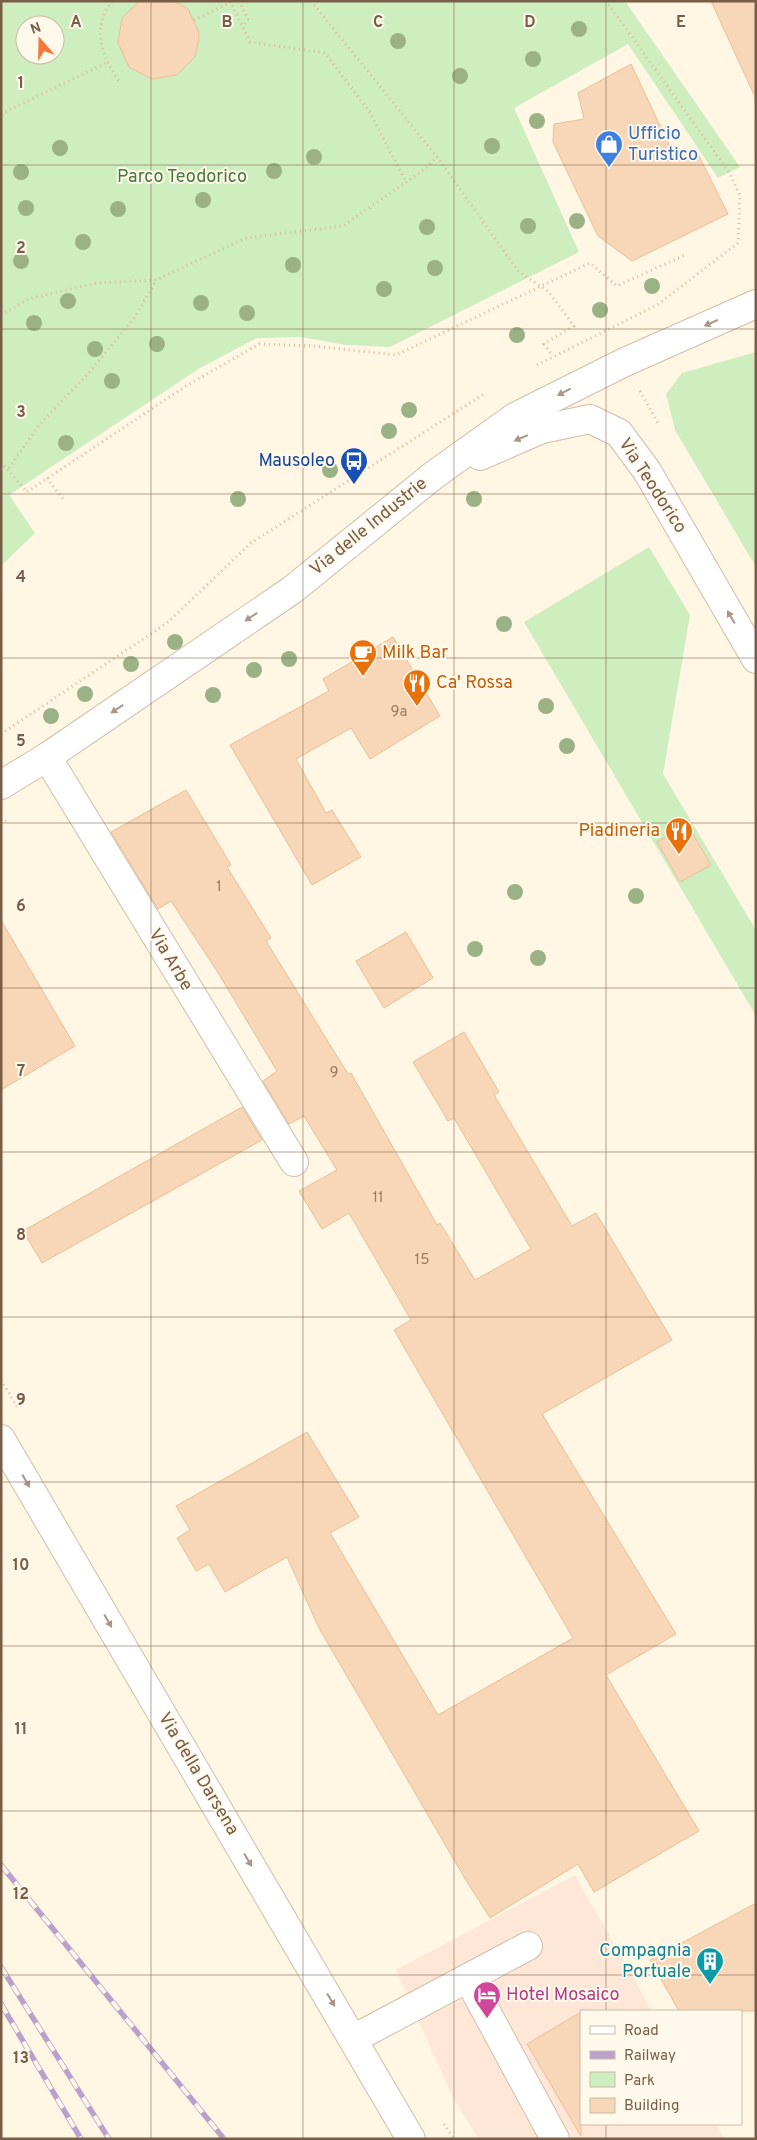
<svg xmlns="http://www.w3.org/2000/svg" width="757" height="2140" font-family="Overpass,sans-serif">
	<rect width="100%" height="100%" fill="#fff6e3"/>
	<path fill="#ffe7d7" d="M 575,1875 L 652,2011 L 581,2011 L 581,2124 L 716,2124 L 724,2139 L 479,2139 L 453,2098 L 396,1970 Z"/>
	<g fill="#ceeec0" fill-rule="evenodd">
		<path d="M 1,1 L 625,1 L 740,167 L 718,178 L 628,44 L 514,108 L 579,252 L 390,347 L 346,345 L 301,337 L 257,338 L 200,368 L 9,495 L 35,533 L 1,566 ZM 25,25 L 55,25 L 55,55 L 25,55 Z"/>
		<path d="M 756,352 L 756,567 L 675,430 L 666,394 L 682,373 Z"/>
		<path d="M 649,547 L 690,615 L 663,774 L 756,930 L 756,1016 L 524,622 Z"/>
	</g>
	<g fill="#f7d7b8" stroke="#ebbf96">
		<path d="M 140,1 L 174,1 L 188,9 L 199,33 L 199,38 L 195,57 L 177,75 L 152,79 L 129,67 L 118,43 L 122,18 Z"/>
		<path d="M 711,1 L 756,1 L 756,99 Z"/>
		<path d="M 631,64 L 675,157 L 695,148 L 728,214 L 632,261 L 598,236 L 553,142 L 554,124 L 584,119 L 578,93 Z"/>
		<path d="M 393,637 L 440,716 L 370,759 L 351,728 L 296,759 L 326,813 L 332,810 L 361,857 L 312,885 L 230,745 L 329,691 L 323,679 Z"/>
		<path d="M 186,790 L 231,865 L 227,867 L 271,938 L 266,941 L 348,1074 L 351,1073 L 437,1225 L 440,1223 L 475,1280 L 531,1249 L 454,1118 L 448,1121 L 413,1062 L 464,1032 L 499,1092 L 494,1095 L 572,1226 L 596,1213 L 672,1340 L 542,1414 L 676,1634 L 606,1675 L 699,1831 L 594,1892 L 578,1864 L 490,1918 L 464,1877 L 319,1628 L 287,1557 L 225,1592 L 209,1564 L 196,1571 L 177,1538 L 190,1530 L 176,1506 L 307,1432 L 359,1517 L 330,1533 L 438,1715 L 573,1638 L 394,1330 L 411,1320 L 349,1213 L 322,1229 L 299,1191 L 337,1170 L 304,1116 L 289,1124 L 263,1081 L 277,1071 L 217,971 L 171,901 L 158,909 L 111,832 Z"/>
		<path d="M 687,824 L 711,865 L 680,882 L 657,842 Z"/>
		<path d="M 1,920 L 75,1046 L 1,1090 Z"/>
		<path d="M 406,932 L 433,978 L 384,1008 L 356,961 Z"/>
		<path d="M 242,1107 L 262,1140 L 42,1263 L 23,1231 Z"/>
		<path d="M 756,1903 L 756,2011 L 679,2011 L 650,1960 Z"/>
		<path d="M 581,2012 L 581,2136 L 527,2044 Z"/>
	</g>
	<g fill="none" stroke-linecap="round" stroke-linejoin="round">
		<g stroke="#d1bea8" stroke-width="30">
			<g id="minor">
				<path d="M 480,456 L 542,429 L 590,419 L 619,433 L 647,471 L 756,659"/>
				<path d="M 47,757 L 294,1162"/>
				<path d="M 1,785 L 47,757 L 292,590 L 434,475 L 515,417 L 625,362 L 756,304"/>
				<path d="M 1,1439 L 411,2139"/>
				<path d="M 468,1978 L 555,2139"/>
				<path d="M 353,2039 L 528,1946"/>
			</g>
		</g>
		<g stroke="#dcba9a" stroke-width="3" stroke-dasharray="1 4" stroke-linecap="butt">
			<path d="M 112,1 C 91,28 102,56 119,81"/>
			<path d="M 230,1 L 250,42 L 325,53 L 369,111 L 406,182"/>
			<path d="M 239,1 L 248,19 L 243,26"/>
			<path d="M 311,1 L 437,157 L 519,272 L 548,291 L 574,326 L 544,344 L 553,356"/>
			<path d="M 1,114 L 106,63"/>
			<path d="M 1,315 L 28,299 L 97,283 L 156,280 L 246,238 L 343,226 L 425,169 L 437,157"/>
			<path d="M 537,365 L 657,305 L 738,243 L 740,195 L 729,172 L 606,1"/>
			<path d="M 640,391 L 659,425"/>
			<path d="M 1,462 L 27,492 L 186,386 L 259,344 L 314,346 L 396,355 L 590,263 L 617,286 L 687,254"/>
			<path d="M 9,468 L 39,425 L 87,375 L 135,317 L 156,281"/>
			<path d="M 47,478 L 63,499 L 66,497"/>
			<path d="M 1,734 L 167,623 L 251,543 L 484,394"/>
			<path d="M 1,824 L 8,820"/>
			<path d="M 1,1380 L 19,1410"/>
			<path d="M 444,2124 L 454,2139"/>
		</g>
		<use href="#minor" stroke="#fff" stroke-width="28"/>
		<g stroke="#baa0ca" stroke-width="5.5">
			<g id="rail">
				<path d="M 1,1865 L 224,2139"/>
				<path d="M 1,1967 L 109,2139"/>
				<path d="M 1,2004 L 81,2139"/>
			</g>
		</g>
		<use href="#rail" stroke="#fff9ec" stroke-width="4" stroke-dasharray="11" stroke-linecap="butt"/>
		<path stroke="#dcba9a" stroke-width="3" stroke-dasharray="1 4" stroke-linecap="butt" d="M 194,20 L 233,1"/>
	</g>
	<g fill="#9ab286">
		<circle cx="579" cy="29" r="8"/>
		<circle cx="398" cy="41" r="8"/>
		<circle cx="533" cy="59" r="8"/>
		<circle cx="460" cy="76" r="8"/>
		<circle cx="537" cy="121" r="8"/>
		<circle cx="492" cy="146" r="8"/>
		<circle cx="60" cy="148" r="8"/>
		<circle cx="314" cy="157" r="8"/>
		<circle cx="274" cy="171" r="8"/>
		<circle cx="21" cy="172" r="8"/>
		<circle cx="203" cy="200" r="8"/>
		<circle cx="26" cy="208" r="8"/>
		<circle cx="118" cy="209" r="8"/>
		<circle cx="577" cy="221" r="8"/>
		<circle cx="528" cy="226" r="8"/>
		<circle cx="427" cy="227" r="8"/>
		<circle cx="83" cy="242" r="8"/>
		<circle cx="21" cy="261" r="8"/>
		<circle cx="293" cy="265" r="8"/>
		<circle cx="435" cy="268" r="8"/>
		<circle cx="652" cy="286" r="8"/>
		<circle cx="384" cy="289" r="8"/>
		<circle cx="68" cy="301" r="8"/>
		<circle cx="201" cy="303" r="8"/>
		<circle cx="600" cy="310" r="8"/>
		<circle cx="247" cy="313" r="8"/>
		<circle cx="34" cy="323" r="8"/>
		<circle cx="517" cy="335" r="8"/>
		<circle cx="157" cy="344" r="8"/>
		<circle cx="95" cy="349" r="8"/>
		<circle cx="112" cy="381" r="8"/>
		<circle cx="409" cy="410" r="8"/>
		<circle cx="389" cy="431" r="8"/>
		<circle cx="66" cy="443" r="8"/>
		<circle cx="330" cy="470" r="8"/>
		<circle cx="238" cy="499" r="8"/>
		<circle cx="474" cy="499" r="8"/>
		<circle cx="504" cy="624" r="8"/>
		<circle cx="175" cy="642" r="8"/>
		<circle cx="289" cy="659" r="8"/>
		<circle cx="131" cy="664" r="8"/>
		<circle cx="254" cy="670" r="8"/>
		<circle cx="85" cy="694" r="8"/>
		<circle cx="213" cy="695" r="8"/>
		<circle cx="546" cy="706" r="8"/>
		<circle cx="51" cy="716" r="8"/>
		<circle cx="567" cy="746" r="8"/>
		<circle cx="515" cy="892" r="8"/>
		<circle cx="636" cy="896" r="8"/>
		<circle cx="475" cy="949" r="8"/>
		<circle cx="538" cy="958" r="8"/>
	</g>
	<defs><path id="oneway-solid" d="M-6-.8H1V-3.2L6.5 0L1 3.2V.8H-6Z" transform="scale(1.25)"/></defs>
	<g fill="#a99687">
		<use href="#oneway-solid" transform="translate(711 323) rotate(156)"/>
		<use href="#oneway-solid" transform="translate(564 392) rotate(153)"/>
		<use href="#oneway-solid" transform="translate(521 438) rotate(157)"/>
		<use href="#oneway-solid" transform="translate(251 617) rotate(146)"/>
		<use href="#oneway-solid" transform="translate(731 617) rotate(-120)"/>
		<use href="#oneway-solid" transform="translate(117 709) rotate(146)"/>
		<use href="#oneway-solid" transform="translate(26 1481) rotate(60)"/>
		<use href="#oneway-solid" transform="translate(108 1621) rotate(60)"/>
		<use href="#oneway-solid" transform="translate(248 1860) rotate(59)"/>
		<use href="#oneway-solid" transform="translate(331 2000) rotate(59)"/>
	</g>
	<path fill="none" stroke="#7a5d46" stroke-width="1" stroke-opacity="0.55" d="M 151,1 L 151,2139M 303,1 L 303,2139M 454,1 L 454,2139M 606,1 L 606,2011M 1,165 L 756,165M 1,329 L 756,329M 1,494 L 756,494M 1,658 L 756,658M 1,823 L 756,823M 1,988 L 756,988M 1,1152 L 756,1152M 1,1317 L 756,1317M 1,1482 L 756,1482M 1,1646 L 756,1646M 1,1811 L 756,1811M 1,1975 L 756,1975M 606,2124 L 606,2139"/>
	<defs>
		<g id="shop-pin" transform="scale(1.4375)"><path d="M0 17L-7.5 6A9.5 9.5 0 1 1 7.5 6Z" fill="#3f7fe0" stroke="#fff9ec"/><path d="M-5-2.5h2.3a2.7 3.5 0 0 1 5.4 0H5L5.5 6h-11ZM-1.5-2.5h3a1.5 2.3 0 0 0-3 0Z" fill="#fff"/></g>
		<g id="bus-pin" transform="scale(1.4375)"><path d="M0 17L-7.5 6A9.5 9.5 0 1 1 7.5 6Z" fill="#1a4fb4" stroke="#fff9ec"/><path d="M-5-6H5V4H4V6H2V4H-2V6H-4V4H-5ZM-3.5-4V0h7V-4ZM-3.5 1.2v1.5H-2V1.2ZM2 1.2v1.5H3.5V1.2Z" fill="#fff"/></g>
		<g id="cafe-pin" transform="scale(1.4375)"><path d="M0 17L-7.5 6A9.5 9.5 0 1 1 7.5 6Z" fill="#e8710a" stroke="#fff9ec"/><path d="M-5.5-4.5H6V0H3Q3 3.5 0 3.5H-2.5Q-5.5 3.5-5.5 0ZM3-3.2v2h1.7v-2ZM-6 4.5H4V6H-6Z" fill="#fff"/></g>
		<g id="restaurant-pin" transform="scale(1.4375)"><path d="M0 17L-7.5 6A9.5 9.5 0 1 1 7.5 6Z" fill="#e8710a" stroke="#fff9ec"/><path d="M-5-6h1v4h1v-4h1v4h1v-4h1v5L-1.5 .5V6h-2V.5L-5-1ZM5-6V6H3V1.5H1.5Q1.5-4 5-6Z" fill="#fff"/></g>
		<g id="building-pin" transform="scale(1.4375)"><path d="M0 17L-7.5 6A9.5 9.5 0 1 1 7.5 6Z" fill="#0f9aa8" stroke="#fff9ec"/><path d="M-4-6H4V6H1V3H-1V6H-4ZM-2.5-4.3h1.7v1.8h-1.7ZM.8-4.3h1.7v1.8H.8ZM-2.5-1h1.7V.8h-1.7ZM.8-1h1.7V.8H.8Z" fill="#fff"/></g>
		<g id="hotel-pin" transform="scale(1.4375)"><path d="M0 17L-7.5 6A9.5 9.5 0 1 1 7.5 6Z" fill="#d1479c" stroke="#fff9ec"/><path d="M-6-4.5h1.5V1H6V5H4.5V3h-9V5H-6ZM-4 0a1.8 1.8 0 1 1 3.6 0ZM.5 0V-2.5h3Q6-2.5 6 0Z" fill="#fff"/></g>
	</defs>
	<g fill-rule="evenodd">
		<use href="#shop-pin" x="609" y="144"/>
		<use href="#bus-pin" x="354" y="461"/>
		<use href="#cafe-pin" x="363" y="653"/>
		<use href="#restaurant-pin" x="417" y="683"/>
		<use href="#restaurant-pin" x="679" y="831"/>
		<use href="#building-pin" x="710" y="1961"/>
		<use href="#hotel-pin" x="487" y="1995"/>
	</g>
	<g text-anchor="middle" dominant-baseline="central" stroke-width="4" stroke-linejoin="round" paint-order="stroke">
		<g font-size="15" fill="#997c62">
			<text x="399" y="712">9a</text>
			<text x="219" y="887">1</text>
			<text x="334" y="1073">9</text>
			<text x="378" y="1198">11</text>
			<text x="422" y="1260">15</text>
		</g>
		<g font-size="18" fill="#366cbe" stroke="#fff9ec" text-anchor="start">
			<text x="628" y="134">Ufficio<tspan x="628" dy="21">Turistico</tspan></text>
		</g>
		<g font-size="18" fill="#477a3a" stroke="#fff9ec">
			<text x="182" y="177">Parco Teodorico</text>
		</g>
		<g font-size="18" fill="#164399" stroke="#fff9ec" text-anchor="end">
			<text x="335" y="461">Mausoleo</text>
		</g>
		<g font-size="18" fill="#7a5d46" stroke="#fff9ec">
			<text transform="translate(652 486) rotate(57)">Via Teodorico</text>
			<text transform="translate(369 527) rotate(-39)">Via delle Industrie</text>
			<text transform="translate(170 960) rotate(59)">Via Arbe</text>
			<text transform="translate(198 1774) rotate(59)">Via della Darsena</text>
		</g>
		<g font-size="18" fill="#c56008" stroke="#fff9ec" text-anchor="start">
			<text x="382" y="653">Milk Bar</text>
			<text x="436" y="683">Ca' Rossa</text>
			<text x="660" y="831" text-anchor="end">Piadineria</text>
		</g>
		<g font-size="18" fill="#0d838f" stroke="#fff9ec" text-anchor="end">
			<text x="691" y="1951">Compagnia<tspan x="691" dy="21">Portuale</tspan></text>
		</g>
		<g font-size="18" fill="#b23c85" stroke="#fff9ec" text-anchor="start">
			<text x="506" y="1995">Hotel Mosaico</text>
		</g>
	</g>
	<g font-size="16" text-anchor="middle" font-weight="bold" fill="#7a5d46" stroke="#fff9ec" stroke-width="4" stroke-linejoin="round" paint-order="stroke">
		<text x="76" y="27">A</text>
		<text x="227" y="27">B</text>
		<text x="378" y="27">C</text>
		<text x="530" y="27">D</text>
		<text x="681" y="27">E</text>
		<text x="21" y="88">1</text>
		<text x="21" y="253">2</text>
		<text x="21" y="417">3</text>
		<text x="21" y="582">4</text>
		<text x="21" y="746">5</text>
		<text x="21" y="911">6</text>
		<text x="21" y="1076">7</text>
		<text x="21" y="1240">8</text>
		<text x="21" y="1405">9</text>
		<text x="21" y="1570">10</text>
		<text x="21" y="1734">11</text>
		<text x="21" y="1899">12</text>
		<text x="21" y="2063">13</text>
	</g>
	<rect width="757" height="2140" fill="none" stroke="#7a5d46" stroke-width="5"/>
	<rect x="580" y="2010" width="162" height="115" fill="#fff9ec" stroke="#cabbaa"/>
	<rect x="590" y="2026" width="25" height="8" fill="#ffffff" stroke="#cabbaa"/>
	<text x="624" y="2035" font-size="15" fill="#7a5d46">Road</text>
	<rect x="590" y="2051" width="25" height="8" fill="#baa0ca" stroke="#cabbaa"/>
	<text x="624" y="2060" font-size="15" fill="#7a5d46">Railway</text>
	<rect x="590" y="2072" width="25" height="15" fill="#ceeec0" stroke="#cabbaa"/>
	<text x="624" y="2085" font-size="15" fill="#7a5d46">Park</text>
	<rect x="590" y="2098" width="25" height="15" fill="#f7d7b8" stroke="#cabbaa"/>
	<text x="624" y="2110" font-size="15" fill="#7a5d46">Building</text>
	<g transform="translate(40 40) rotate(340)"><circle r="24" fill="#fff9ec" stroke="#cabbaa"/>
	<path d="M0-4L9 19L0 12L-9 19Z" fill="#f5773b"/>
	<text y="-8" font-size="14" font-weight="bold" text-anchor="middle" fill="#7a5d46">N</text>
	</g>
</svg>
